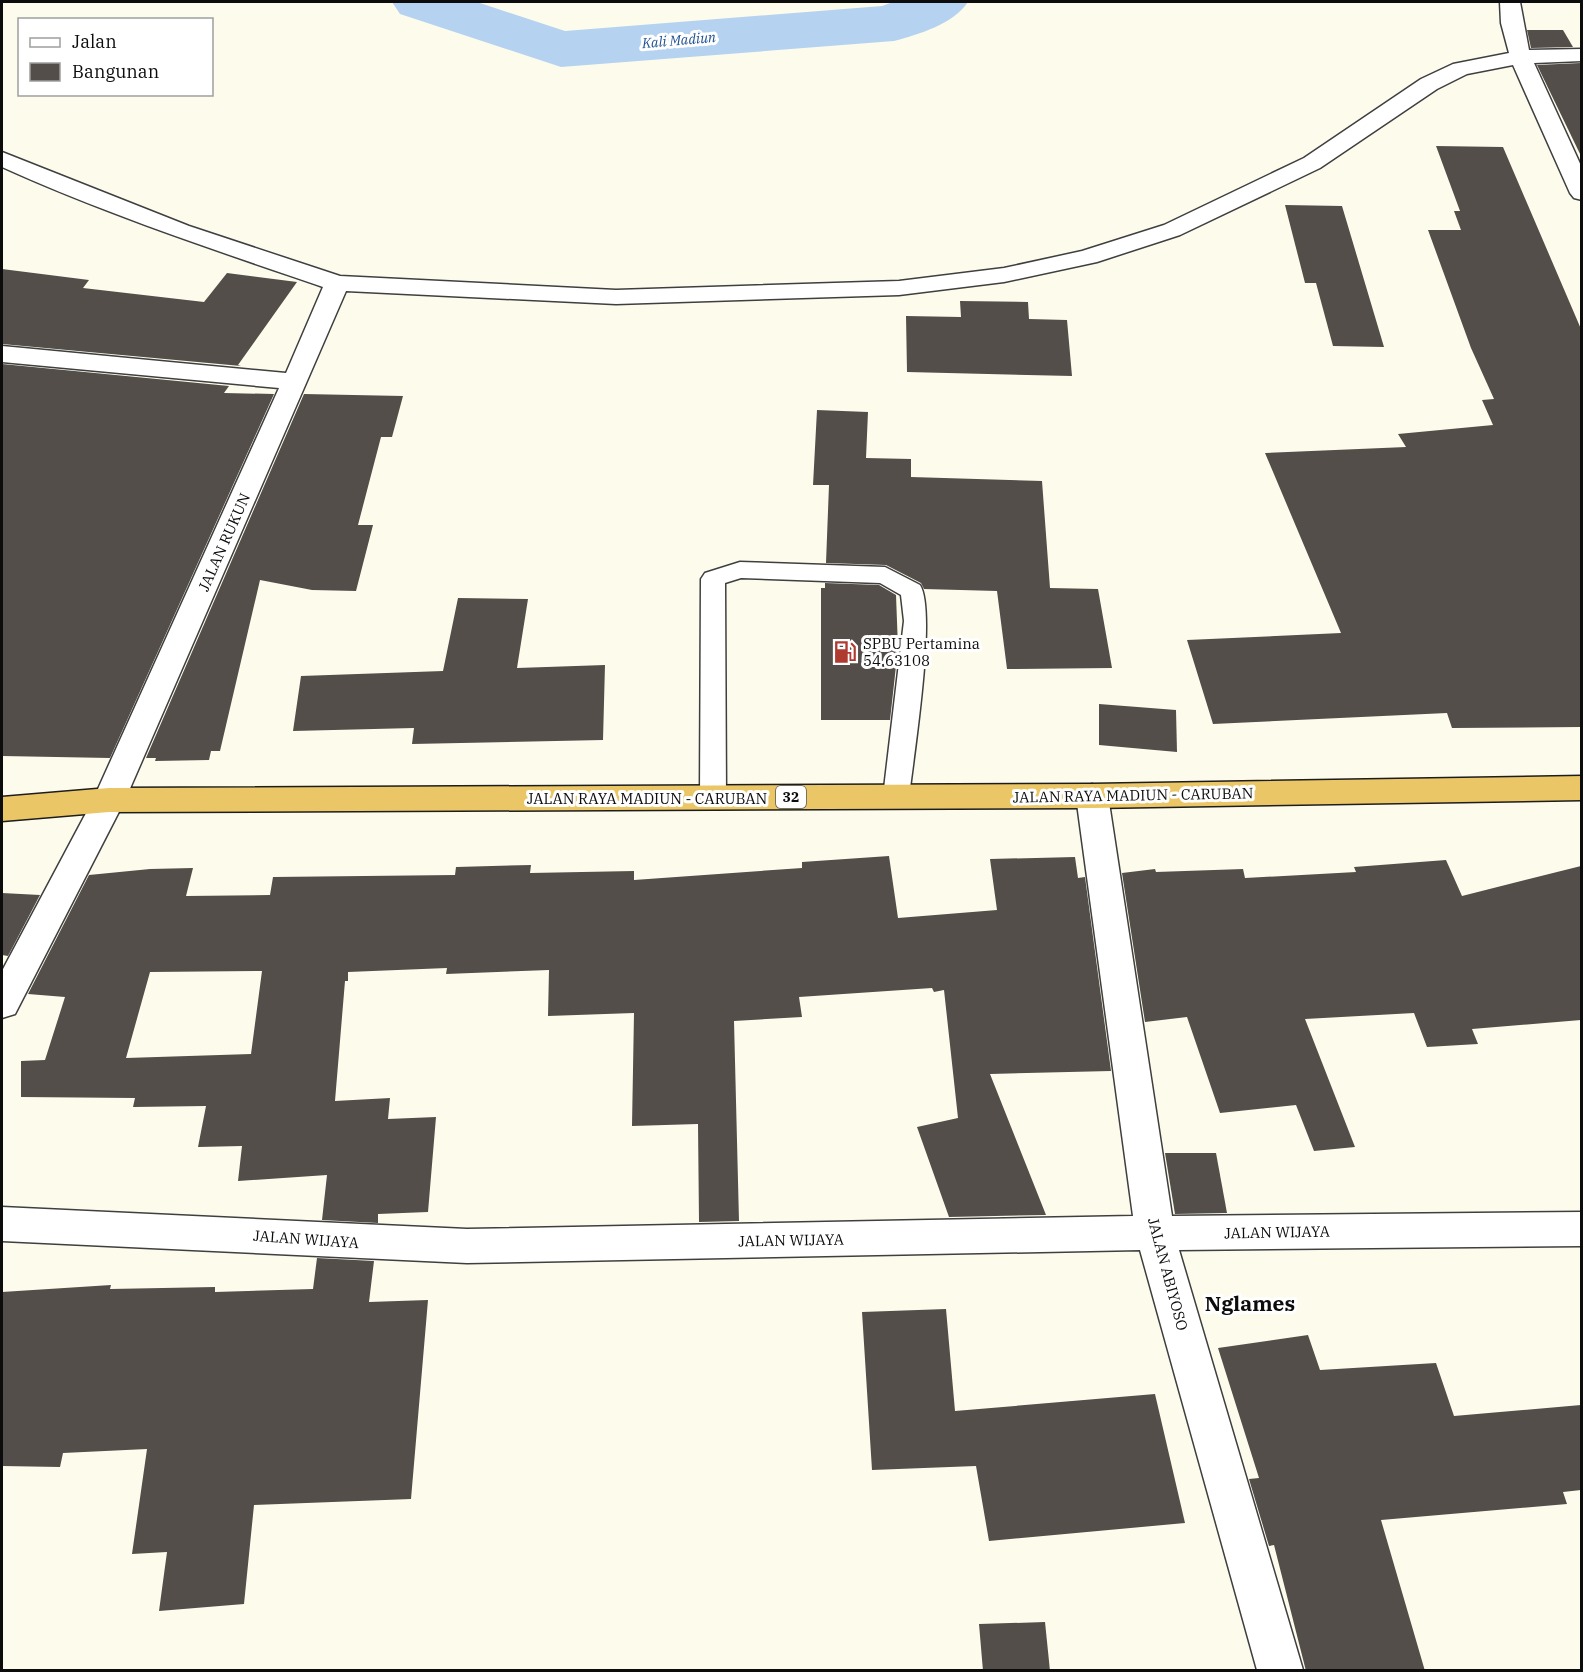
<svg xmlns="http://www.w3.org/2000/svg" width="1583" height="1672" font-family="'IBM Plex Serif',serif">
	<rect width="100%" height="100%" fill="#fdfcec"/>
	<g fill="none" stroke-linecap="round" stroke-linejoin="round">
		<path fill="#b5d3f0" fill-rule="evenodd" d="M 392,2 L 477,2 L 565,31 L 882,6 L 893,2 L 968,2 C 953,24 920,34 894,41 L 561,67 L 400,14 Z"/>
	</g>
	<g fill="#534e49" fill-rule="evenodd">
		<path d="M 1527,30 L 1563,30 L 1573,47 L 1531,48 Z"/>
		<path d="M 1581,63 L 1581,156 L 1537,65 Z"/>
		<path d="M 1436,146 L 1503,147 L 1581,329 L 1581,727 L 1452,728 L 1447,713 L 1213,724 L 1187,640 L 1341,633 L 1265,453 L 1406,447 L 1398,434 L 1493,425 L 1482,400 L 1494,399 L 1471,348 L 1428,230 L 1461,230 L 1454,211 L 1460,211 Z"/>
		<path d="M 1285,205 L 1342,206 L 1384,347 L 1333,346 L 1316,283 L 1305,283 Z"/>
		<path d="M 2,269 L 89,280 L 83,288 L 204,302 L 227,273 L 297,282 L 238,365 L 241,366 L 2,344 Z"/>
		<path d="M 960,301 L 1028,302 L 1029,319 L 1067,320 L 1072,376 L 907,372 L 906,316 L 961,317 Z"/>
		<path d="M 2,364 L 229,386 L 224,393 L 274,394 L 110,758 L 2,756 Z"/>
		<path d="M 304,394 L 403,396 L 392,437 L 381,437 L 358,525 L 373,525 L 356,591 L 312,590 L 260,580 L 220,751 L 211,751 L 209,760 L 155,761 L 156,758 L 146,758 Z"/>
		<path d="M 817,410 L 868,412 L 866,458 L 911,459 L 911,477 L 1042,481 L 1050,588 L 1098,589 L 1112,668 L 1007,669 L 997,591 L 924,589 L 921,583 L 886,565 L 826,563 L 829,485 L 813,485 Z"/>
		<path d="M 825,583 L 879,585 L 896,595 L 898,648 L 890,720 L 821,720 L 821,588 L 825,588 Z"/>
		<path d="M 458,598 L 528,599 L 517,668 L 605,665 L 603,740 L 412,744 L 414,728 L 293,731 L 301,676 L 443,671 Z"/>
		<path d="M 1099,704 L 1176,710 L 1177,752 L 1099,745 Z"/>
		<path d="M 889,856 L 898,918 L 997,910 L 990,859 L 1075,857 L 1078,878 L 1085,877 L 1111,1071 L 990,1074 L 1046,1215 L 949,1217 L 917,1127 L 958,1118 L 944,990 L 934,992 L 932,988 L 799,997 L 802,1017 L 734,1021 L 739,1221 L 699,1222 L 698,1124 L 632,1126 L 634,1013 L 548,1016 L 549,970 L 446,974 L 447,968 L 348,972 L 348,981 L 345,981 L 335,1101 L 390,1098 L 388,1119 L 436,1117 L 428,1212 L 378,1214 L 378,1223 L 322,1220 L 327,1175 L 238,1181 L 242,1146 L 198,1147 L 206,1106 L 133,1107 L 135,1098 L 21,1097 L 21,1061 L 45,1060 L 65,997 L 28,994 L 89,875 L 150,869 L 193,868 L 186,896 L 270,895 L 273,877 L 455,875 L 456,867 L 531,865 L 530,873 L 634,871 L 634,880 L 802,868 L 802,862 ZM 262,971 L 251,1054 L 126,1058 L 150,972 Z"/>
		<path d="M 1446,860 L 1462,896 L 1581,866 L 1581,1020 L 1472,1029 L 1478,1044 L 1427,1047 L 1414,1013 L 1305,1019 L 1355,1147 L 1314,1151 L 1296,1105 L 1220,1113 L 1187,1017 L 1145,1022 L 1122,873 L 1155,869 L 1156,872 L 1243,869 L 1245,878 L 1356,872 L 1354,867 Z"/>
		<path d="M 2,893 L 40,895 L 8,956 L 2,955 Z"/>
		<path d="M 1165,1153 L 1216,1153 L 1227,1213 L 1175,1214 Z"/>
		<path d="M 317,1258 L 374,1261 L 369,1302 L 428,1300 L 411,1499 L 254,1505 L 244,1604 L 159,1611 L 167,1552 L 132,1554 L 147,1449 L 63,1453 L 60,1467 L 2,1466 L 2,1292 L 111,1285 L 110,1289 L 215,1287 L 215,1292 L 313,1289 Z"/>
		<path d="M 946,1309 L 955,1411 L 1155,1394 L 1185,1523 L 989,1541 L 976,1466 L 872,1470 L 862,1312 Z"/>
		<path d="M 1308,1335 L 1320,1370 L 1436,1363 L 1454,1416 L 1581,1405 L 1581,1490 L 1563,1492 L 1567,1504 L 1381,1520 L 1425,1671 L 1306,1671 L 1274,1545 L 1269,1546 L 1249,1479 L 1259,1478 L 1218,1348 Z"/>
		<path d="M 1045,1622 L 1050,1671 L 983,1671 L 979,1624 Z"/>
	</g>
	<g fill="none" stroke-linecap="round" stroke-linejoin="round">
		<g stroke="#3f3f3f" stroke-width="3">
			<path id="service" d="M 740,562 L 885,567 L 920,585 C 937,612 913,759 909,797 L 905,804 L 896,807 L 887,804 L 883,797 L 904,621 L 901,595 L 880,583 L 741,578 L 725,583 L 726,798 L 722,805 L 713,808 L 704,805 L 700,798 L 701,579 L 705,573 Z"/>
		</g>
		<g stroke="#3f3f3f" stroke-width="3">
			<g id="minor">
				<path d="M 1500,2 L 1520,2 L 1529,50 L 1582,49 L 1582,61 L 1534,63 L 1582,168 L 1582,200 L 1574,198 L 1570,193 L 1513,65 L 1467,74 L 1437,89 L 1320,168 L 1180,235 L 1097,262 L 1004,282 L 899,295 L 616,304 L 346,291 L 125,800 L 15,1014 L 2,1018 L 2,971 L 93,800 L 279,388 L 2,362 L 2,346 L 286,373 L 323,287 C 215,250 106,214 2,167 L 2,152 L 189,226 L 340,276 L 616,290 L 899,281 L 1004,268 L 1082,251 L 1164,225 L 1304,158 L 1421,79 L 1453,64 L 1509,53 L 1501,23 Z"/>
				<path d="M 1092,784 L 1103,788 L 1108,796 L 1172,1216 L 1582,1212 L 1582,1246 L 1179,1250 L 1303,1670 L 1257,1670 L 1140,1250 L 467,1263 L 2,1241 L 2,1207 L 467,1229 L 1133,1216 L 1076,796 L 1081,788 Z"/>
			</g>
		</g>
		<g stroke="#1d1d1d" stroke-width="3">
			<path id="trunk" d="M 1582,776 L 1582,800 L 1092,808 L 109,812 L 2,821 L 2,797 L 109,788 L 1092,784 Z"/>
		</g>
		<use href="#service" fill="#fff" fill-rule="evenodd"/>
		<use href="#minor" fill="#fff" fill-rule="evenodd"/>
		<use href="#trunk" fill="#eac666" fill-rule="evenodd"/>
	</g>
	<defs>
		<g id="fuel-bare" transform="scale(1.8)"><path d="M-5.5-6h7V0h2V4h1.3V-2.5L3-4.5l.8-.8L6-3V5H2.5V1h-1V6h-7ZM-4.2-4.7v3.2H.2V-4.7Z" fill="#af3a30" stroke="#fff" stroke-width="2.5" paint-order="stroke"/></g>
	</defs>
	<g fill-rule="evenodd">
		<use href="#fuel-bare" x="845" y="652"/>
	</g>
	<g text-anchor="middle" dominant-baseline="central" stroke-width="6" stroke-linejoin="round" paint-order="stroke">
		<g font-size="14" font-style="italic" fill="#205292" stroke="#fff">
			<text transform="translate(679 40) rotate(-5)">Kali Madiun</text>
		</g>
		<rect fill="#fff" stroke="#555" stroke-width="1.5" x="776" y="786" width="30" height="22" rx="4.5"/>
		<g font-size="14" font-weight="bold" fill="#0c0c0c">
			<text x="791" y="797">32</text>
		</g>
		<g font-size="15" fill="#0c0c0c" stroke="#fff">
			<text transform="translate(224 542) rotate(-66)">JALAN RUKUN</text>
			<text transform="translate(1133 795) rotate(-1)">JALAN RAYA MADIUN - CARUBAN</text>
			<text x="647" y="798">JALAN RAYA MADIUN - CARUBAN</text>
			<text transform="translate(1277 1232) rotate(-1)">JALAN WIJAYA</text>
			<text transform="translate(306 1239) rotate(4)">JALAN WIJAYA</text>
			<text transform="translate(791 1240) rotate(-1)">JALAN WIJAYA</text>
			<text transform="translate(1168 1274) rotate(75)">JALAN ABIYOSO</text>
		</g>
		<g font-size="15" fill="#0c0c0c" stroke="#fff" text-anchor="start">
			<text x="863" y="643">SPBU Pertamina<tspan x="863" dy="17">54.63108</tspan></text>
		</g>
		<g font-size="21" font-weight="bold" fill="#0c0c0c" stroke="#fff">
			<text x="1250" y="1303">Nglames</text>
		</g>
	</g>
	<rect width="1583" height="1672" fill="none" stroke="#0c0c0c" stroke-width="6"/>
	<rect x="18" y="18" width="195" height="78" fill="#ffffff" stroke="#9e9e9e" stroke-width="1.5"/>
	<rect x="30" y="38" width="30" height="9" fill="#ffffff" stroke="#9e9e9e" stroke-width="1.5"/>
	<text x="72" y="48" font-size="18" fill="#0c0c0c">Jalan</text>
	<rect x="30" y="63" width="30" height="18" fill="#534e49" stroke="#9e9e9e" stroke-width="1.5"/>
	<text x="72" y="78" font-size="18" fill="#0c0c0c">Bangunan</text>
</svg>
